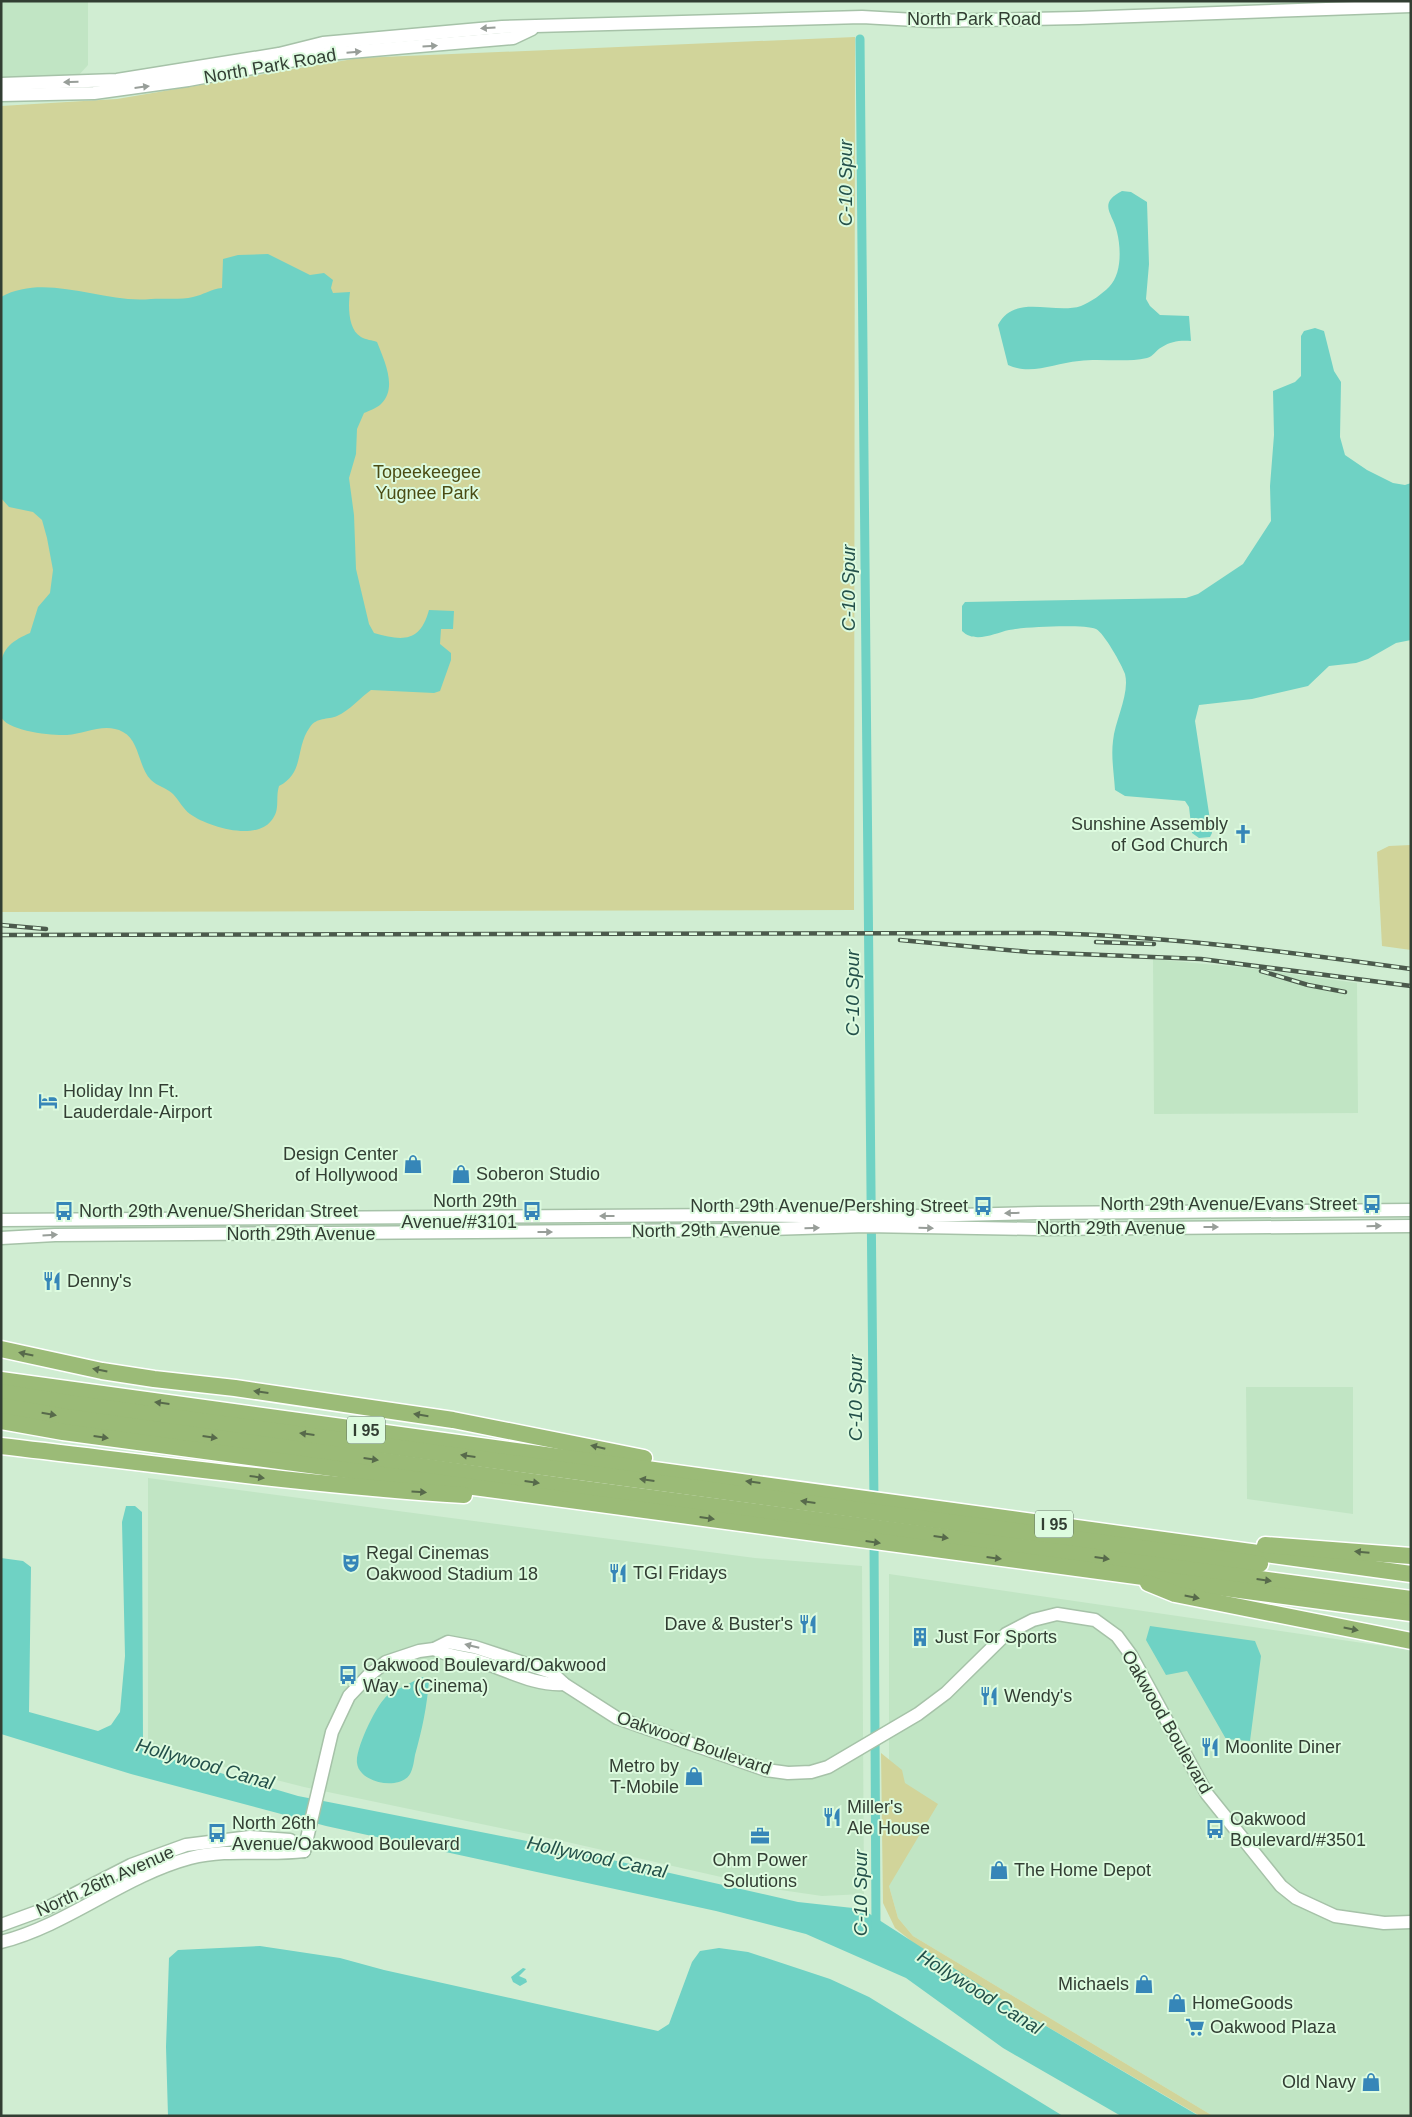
<svg xmlns="http://www.w3.org/2000/svg" width="1412" height="2117" font-family="Helvetica,sans-serif">
	<rect width="100%" height="100%" fill="#d0edd2"/>
	<g fill="#c1e5c4">
		<path d="M 1,1 L 88,1 L 88,65 L 77,77 L 1,78 Z"/>
		<path d="M 1153,959 L 1248,968 L 1357,983 L 1358,1113 L 1154,1114 Z"/>
		<path d="M 1246,1387 L 1353,1387 L 1353,1514 L 1247,1499 Z"/>
		<path d="M 148,1478 L 755,1558 L 862,1566 L 864,1894 L 822,1896 L 774,1889 L 567,1842 L 304,1787 L 158,1750 L 148,1739 Z"/>
		<path d="M 889,1574 L 1411,1650 L 1411,2116 L 1213,2116 L 913,1936 L 898,1918 L 889,1886 Z"/>
	</g>
	<g fill="#d1d49a">
		<path d="M 855,37 L 854,910 L 1,912 L 1,106 L 117,99 L 359,58 Z"/>
		<path d="M 1411,845 L 1411,950 L 1382,946 L 1377,852 L 1389,846 Z"/>
		<path d="M 881,1753 L 902,1770 L 905,1783 L 938,1804 L 889,1886 L 898,1918 L 913,1936 L 1213,2116 L 1200,2116 L 1017,2009 L 925,1952 L 895,1928 L 883,1903 Z"/>
	</g>
	<g fill="#6fd2c4">
		<path d="M 1122,191 L 1131,192 L 1147,202 L 1149,264 L 1146,299 L 1150,306 L 1160,315 L 1189,316 L 1191,341 C 1181,340 1171,341 1162,347 C 1156,350 1153,357 1147,358 C 1124,363 1101,358 1079,361 C 1054,363 1032,376 1008,365 L 998,325 C 1014,293 1054,315 1081,306 C 1091,302 1102,294 1109,287 C 1122,274 1121,248 1117,232 C 1113,213 1097,204 1122,191 Z"/>
		<path d="M 268,254 L 310,275 L 324,273 L 333,280 L 331,288 L 333,293 L 350,292 C 348,306 348,330 361,337 C 366,340 372,340 377,342 C 384,360 398,388 381,404 C 377,408 369,411 364,413 L 357,429 L 356,454 L 349,478 L 354,515 L 356,569 L 369,624 L 374,633 C 402,641 420,643 429,610 L 454,611 L 453,629 L 441,629 L 440,644 L 451,653 L 451,660 L 440,691 L 434,693 L 371,690 C 361,697 349,711 337,716 C 327,720 317,717 310,727 C 295,747 305,773 279,786 C 275,799 281,810 271,821 C 255,841 208,827 190,814 C 183,809 179,800 173,794 C 167,788 157,786 151,780 C 138,767 140,741 123,732 C 105,722 85,734 67,735 C 53,736 5,731 1,716 C 0,704 1,680 1,667 C 1,648 14,640 30,633 L 38,607 L 50,593 L 53,570 L 47,538 L 42,520 L 33,512 L 9,507 L 1,498 L 1,297 C 47,272 102,304 151,299 C 164,298 181,300 193,297 C 203,295 211,289 222,288 L 223,259 L 238,255 Z"/>
		<path d="M 1315,328 L 1324,331 L 1334,371 L 1341,382 L 1340,437 L 1345,455 L 1367,470 L 1393,483 L 1405,485 L 1411,483 L 1411,640 L 1396,643 L 1368,659 L 1356,663 L 1329,666 L 1308,686 L 1252,699 L 1199,705 L 1195,721 L 1212,833 L 1210,837 L 1199,838 L 1192,833 L 1189,807 L 1185,801 L 1125,796 L 1115,790 C 1114,774 1111,757 1113,741 C 1115,720 1130,694 1125,674 C 1122,665 1104,633 1096,629 C 1084,624 1023,627 1009,630 C 995,633 975,644 962,631 L 962,606 L 965,602 L 1186,598 L 1198,594 L 1243,564 L 1271,521 L 1270,486 L 1274,435 L 1273,391 L 1295,382 L 1301,376 L 1301,336 L 1304,331 Z"/>
		<path d="M 126,1506 L 135,1506 L 142,1512 L 143,1742 L 150,1752 L 298,1796 L 537,1843 L 798,1902 L 862,1909 L 1017,2009 L 1199,2116 L 1121,2116 L 1003,2048 L 906,1978 L 806,1934 L 716,1911 L 326,1826 L 131,1774 L 1,1734 L 1,1558 L 23,1561 L 31,1567 L 29,1712 L 98,1731 L 111,1725 L 120,1712 L 125,1656 L 122,1522 Z"/>
		<path d="M 1150,1626 L 1255,1641 L 1261,1656 L 1250,1741 L 1226,1739 L 1187,1671 L 1166,1675 L 1146,1640 Z"/>
		<path d="M 422,1677 L 429,1680 C 427,1707 422,1730 415,1755 C 414,1761 413,1769 410,1774 C 400,1791 359,1783 357,1763 C 355,1749 377,1703 388,1695 C 399,1688 411,1683 422,1677 Z"/>
		<path d="M 260,1946 L 340,1958 L 384,1970 L 658,2031 L 669,2024 L 692,1962 L 700,1951 L 719,1948 L 748,1952 L 830,1979 L 869,1997 L 1063,2116 L 168,2116 L 166,2047 L 169,1958 L 178,1950 Z"/>
		<path d="M 523,1968 L 526,1969 L 519,1976 L 526,1979 L 527,1982 L 520,1986 L 513,1982 L 511,1977 Z"/>
	</g>
	<g fill="none" stroke-linecap="round" stroke-linejoin="round">
		<g stroke="#6fd2c4" stroke-width="9">
			<path d="M 860,39 L 874,1504"/>
			<path d="M 874,1537 L 876,1929"/>
		</g>
		<g stroke="#a6c2a8" stroke-width="15">
			<g id="secondary">
				<path d="M 1,84 L 117,80 L 279,54 L 323,43 L 502,27 L 862,17 L 933,21 L 1079,18 L 1411,6"/>
				<path d="M 1,95 L 94,93 L 188,80 L 327,54 L 513,38 L 532,29"/>
				<path d="M 1,1220 L 734,1215 L 878,1217 L 1039,1213 L 1411,1210"/>
				<path d="M 1,1238 L 55,1235 L 734,1230 L 866,1226 L 1039,1229 L 1411,1226"/>
				<path d="M 434,1649 C 447,1656 460,1657 475,1660 C 504,1668 533,1686 564,1684"/>
				<path d="M 304,1851 L 332,1732 L 349,1696 L 368,1676 L 386,1662 L 419,1651 L 434,1649 L 448,1642 L 475,1647 L 551,1672 L 564,1684 L 617,1718 L 766,1770 L 788,1773 L 811,1772 L 828,1767 L 918,1714 L 946,1693 L 1006,1634 L 1033,1620 L 1057,1614 L 1095,1620 L 1117,1636 L 1131,1655 L 1207,1794 L 1281,1886 L 1296,1898 L 1335,1916 L 1384,1923 L 1411,1922"/>
				<path d="M 1,1925 L 45,1909 L 131,1865 L 186,1845 L 250,1837 L 290,1840 L 304,1851"/>
				<path d="M 1,1942 C 68,1925 123,1876 190,1858 C 230,1848 265,1856 304,1851"/>
			</g>
		</g>
		<g stroke="#fff" stroke-width="19">
			<g id="highway">
				<path d="M 1,1349 L 102,1371 L 154,1379 L 235,1388 L 453,1420 L 644,1458"/>
				<path d="M 1,1380 L 1411,1574"/>
				<path d="M 1,1392 L 68,1403 L 1260,1564"/>
				<path d="M 1,1406 L 66,1417 L 585,1489 L 1411,1599"/>
				<path d="M 1,1421 L 63,1432 L 1411,1613"/>
				<path d="M 1,1446 C 156,1464 309,1485 464,1495"/>
				<path d="M 1265,1545 L 1411,1556"/>
				<path d="M 1148,1583 L 1175,1594 L 1411,1641"/>
			</g>
		</g>
		<use href="#secondary" stroke="#fff" stroke-width="12"/>
		<use href="#highway" stroke="#9bbb77" stroke-width="16"/>
		<g stroke="#4b5a4c" stroke-width="4.5">
			<g id="rail">
				<path d="M 1,925 L 46,929"/>
				<path d="M 1,935 L 1044,933 C 1167,936 1289,952 1411,969"/>
				<path d="M 900,940 L 1029,952 L 1201,959 L 1411,986"/>
				<path d="M 1096,942 L 1154,944"/>
				<path d="M 1261,971 L 1308,985 L 1345,992"/>
			</g>
		</g>
		<use href="#rail" stroke="#ddfbdf" stroke-width="2.5" stroke-dasharray="8" stroke-linecap="butt"/>
	</g>
	<defs><path id="oneway-solid" d="M-6-.8H1V-3.2L6.5 0L1 3.2V.8H-6Z" transform="scale(1.25)"/></defs>
	<g fill="#989e99">
		<use href="#oneway-solid" transform="translate(488 28) rotate(176)"/>
		<use href="#oneway-solid" transform="translate(430 46) rotate(-4)"/>
		<use href="#oneway-solid" transform="translate(354 52) rotate(-5)"/>
		<use href="#oneway-solid" transform="translate(71 82) rotate(179)"/>
		<use href="#oneway-solid" transform="translate(142 87) rotate(-7)"/>
		<use href="#oneway-solid" transform="translate(1012 1213) rotate(179)"/>
		<use href="#oneway-solid" transform="translate(607 1216) rotate(180)"/>
		<use href="#oneway-solid" transform="translate(1374 1226) rotate(-1)"/>
		<use href="#oneway-solid" transform="translate(1211 1227)"/>
		<use href="#oneway-solid" transform="translate(812 1228) rotate(-2)"/>
		<use href="#oneway-solid" transform="translate(926 1228) rotate(2)"/>
		<use href="#oneway-solid" transform="translate(545 1232)"/>
		<use href="#oneway-solid" transform="translate(50 1235) rotate(-3)"/>
		<use href="#oneway-solid" transform="translate(472 1646) rotate(-166)"/>
	</g>
	<g fill="#576a4b">
		<use href="#oneway-solid" transform="translate(26 1354) rotate(-168)"/>
		<use href="#oneway-solid" transform="translate(100 1370) rotate(-169)"/>
		<use href="#oneway-solid" transform="translate(261 1392) rotate(-172)"/>
		<use href="#oneway-solid" transform="translate(162 1403) rotate(-173)"/>
		<use href="#oneway-solid" transform="translate(49 1414) rotate(10)"/>
		<use href="#oneway-solid" transform="translate(421 1415) rotate(-171)"/>
		<use href="#oneway-solid" transform="translate(307 1434) rotate(-173)"/>
		<use href="#oneway-solid" transform="translate(101 1437) rotate(8)"/>
		<use href="#oneway-solid" transform="translate(210 1437) rotate(8)"/>
		<use href="#oneway-solid" transform="translate(598 1447) rotate(-167)"/>
		<use href="#oneway-solid" transform="translate(468 1456) rotate(-172)"/>
		<use href="#oneway-solid" transform="translate(371 1459) rotate(8)"/>
		<use href="#oneway-solid" transform="translate(257 1477) rotate(8)"/>
		<use href="#oneway-solid" transform="translate(647 1480) rotate(-172)"/>
		<use href="#oneway-solid" transform="translate(532 1482) rotate(8)"/>
		<use href="#oneway-solid" transform="translate(753 1482) rotate(-173)"/>
		<use href="#oneway-solid" transform="translate(419 1492) rotate(4)"/>
		<use href="#oneway-solid" transform="translate(808 1502) rotate(-172)"/>
		<use href="#oneway-solid" transform="translate(707 1518) rotate(8)"/>
		<use href="#oneway-solid" transform="translate(941 1537) rotate(8)"/>
		<use href="#oneway-solid" transform="translate(873 1542) rotate(8)"/>
		<use href="#oneway-solid" transform="translate(1362 1552) rotate(-175)"/>
		<use href="#oneway-solid" transform="translate(994 1558) rotate(7)"/>
		<use href="#oneway-solid" transform="translate(1102 1558) rotate(8)"/>
		<use href="#oneway-solid" transform="translate(1264 1580) rotate(8)"/>
		<use href="#oneway-solid" transform="translate(1192 1597) rotate(11)"/>
		<use href="#oneway-solid" transform="translate(1351 1629) rotate(11)"/>
	</g>
	<defs>
		<g id="church-bare" transform="scale(1.5)"><path d="M-1.2-6h2.4v3.5h3.3v2.4h-3.3V6h-2.4V-.1h-3.3v-2.4h3.3Z" fill="#3686b8" stroke="#ddfbdf" stroke-width="2.5" paint-order="stroke"/></g>
		<g id="hotel-bare" transform="scale(1.5)"><path d="M-6-4.5h1.5V1H6V5H4.5V3h-9V5H-6ZM-4 0a1.8 1.8 0 1 1 3.6 0ZM.5 0V-2.5h3Q6-2.5 6 0Z" fill="#3686b8" stroke="#ddfbdf" stroke-width="2.5" paint-order="stroke"/></g>
		<g id="shop-bare" transform="scale(1.5)"><path d="M-5-2.5h2.3a2.7 3.5 0 0 1 5.4 0H5L5.5 6h-11ZM-1.5-2.5h3a1.5 2.3 0 0 0-3 0Z" fill="#3686b8" stroke="#ddfbdf" stroke-width="2.5" paint-order="stroke"/></g>
		<g id="bus-bare" transform="scale(1.5)"><path d="M-5-6H5V4H4V6H2V4H-2V6H-4V4H-5ZM-3.5-4V0h7V-4ZM-3.5 1.2v1.5H-2V1.2ZM2 1.2v1.5H3.5V1.2Z" fill="#3686b8" stroke="#ddfbdf" stroke-width="2.5" paint-order="stroke"/></g>
		<g id="restaurant-bare" transform="scale(1.5)"><path d="M-5-6h1v4h1v-4h1v4h1v-4h1v5L-1.5 .5V6h-2V.5L-5-1ZM5-6V6H3V1.5H1.5Q1.5-4 5-6Z" fill="#3686b8" stroke="#ddfbdf" stroke-width="2.5" paint-order="stroke"/></g>
		<g id="theatre-bare" transform="scale(1.5)"><path d="M-5-5.5Q0-4 5-5.5V0Q5 5 0 6Q-5 5-5 0ZM-3.3-2.5H-1v1.5H-3.3ZM1-2.5H3.3v1.5H1ZM-2.8 1Q0 5.5 2.8 1Z" fill="#3686b8" stroke="#ddfbdf" stroke-width="2.5" paint-order="stroke"/></g>
		<g id="building-bare" transform="scale(1.5)"><path d="M-4-6H4V6H1V3H-1V6H-4ZM-2.5-4.3h1.7v1.8h-1.7ZM.8-4.3h1.7v1.8H.8ZM-2.5-1h1.7V.8h-1.7ZM.8-1h1.7V.8H.8Z" fill="#3686b8" stroke="#ddfbdf" stroke-width="2.5" paint-order="stroke"/></g>
		<g id="office-bare" transform="scale(1.5)"><path d="M-6-3h4V-5.5h4V-3h4V5H-6ZM-1-4.5V-3h2v-1.5ZM-6 0V1H6V0Z" fill="#3686b8" stroke="#ddfbdf" stroke-width="2.5" paint-order="stroke"/></g>
		<g id="supermarket-bare" transform="scale(1.5)"><path d="M-6-5.5h2.5l.6 2H6L4.5 2H-2.5L-4.4-4H-6ZM-1.5 3.2a1.3 1.3 0 1 0 .1 0ZM3 3.2a1.3 1.3 0 1 0 .1 0Z" fill="#3686b8" stroke="#ddfbdf" stroke-width="2.5" paint-order="stroke"/></g>
	</defs>
	<g fill-rule="evenodd">
		<use href="#church-bare" x="1243" y="834"/>
		<use href="#hotel-bare" x="48" y="1101"/>
		<use href="#shop-bare" x="413" y="1164"/>
		<use href="#shop-bare" x="461" y="1174"/>
		<use href="#bus-bare" x="1372" y="1204"/>
		<use href="#bus-bare" x="983" y="1206"/>
		<use href="#bus-bare" x="64" y="1211"/>
		<use href="#bus-bare" x="532" y="1211"/>
		<use href="#restaurant-bare" x="52" y="1281"/>
		<use href="#theatre-bare" x="351" y="1563"/>
		<use href="#restaurant-bare" x="618" y="1573"/>
		<use href="#restaurant-bare" x="808" y="1624"/>
		<use href="#building-bare" x="920" y="1637"/>
		<use href="#bus-bare" x="348" y="1675"/>
		<use href="#restaurant-bare" x="989" y="1696"/>
		<use href="#restaurant-bare" x="1210" y="1747"/>
		<use href="#shop-bare" x="694" y="1776"/>
		<use href="#restaurant-bare" x="832" y="1817"/>
		<use href="#bus-bare" x="1215" y="1829"/>
		<use href="#bus-bare" x="217" y="1833"/>
		<use href="#office-bare" x="760" y="1836"/>
		<use href="#shop-bare" x="999" y="1870"/>
		<use href="#shop-bare" x="1144" y="1984"/>
		<use href="#shop-bare" x="1177" y="2003"/>
		<use href="#supermarket-bare" x="1195" y="2027"/>
		<use href="#shop-bare" x="1371" y="2082"/>
	</g>
	<g text-anchor="middle" dominant-baseline="central" stroke-width="4" stroke-linejoin="round" paint-order="stroke">
		<g fill="#ddfbdf" stroke="#657767" stroke-width="1">
			<rect x="347" y="1416.5" width="38" height="27" rx="4"/>
			<rect x="1035" y="1510.5" width="38" height="27" rx="4"/>
		</g>
		<g font-size="16" font-weight="bold" fill="#323e33">
			<text x="366" y="1430">I 95</text>
			<text x="1054" y="1524">I 95</text>
		</g>
		<g font-size="18" fill="#323e33" stroke="#ddfbdf">
			<text x="974" y="19">North Park Road</text>
			<text transform="translate(270 66) rotate(-10)">North Park Road</text>
			<text x="1111" y="1228">North 29th Avenue</text>
			<text transform="translate(706 1230) rotate(-1)">North 29th Avenue</text>
			<text x="301" y="1234">North 29th Avenue</text>
			<text transform="translate(1167 1722) rotate(60)">Oakwood Boulevard</text>
			<text transform="translate(694 1743) rotate(19)">Oakwood Boulevard</text>
			<text transform="translate(105 1881) rotate(-24)">North 26th Avenue</text>
		</g>
		<g font-size="18" fill="#4b4c14" stroke="#ddfbdf">
			<text x="427" y="472">Topeekeegee<tspan x="427" dy="21">Yugnee Park</tspan></text>
		</g>
		<g font-size="18" fill="#323e33" stroke="#ddfbdf" text-anchor="start">
			<text x="1228" y="824" text-anchor="end">Sunshine Assembly<tspan x="1228" dy="21">of God Church</tspan></text>
			<text x="63" y="1091">Holiday Inn Ft.<tspan x="63" dy="21">Lauderdale-Airport</tspan></text>
			<text x="398" y="1154" text-anchor="end">Design Center<tspan x="398" dy="21">of Hollywood</tspan></text>
			<text x="476" y="1174">Soberon Studio</text>
			<text x="517" y="1201" text-anchor="end">North 29th<tspan x="517" dy="21">Avenue/#3101</tspan></text>
			<text x="1357" y="1204" text-anchor="end">North 29th Avenue/Evans Street</text>
			<text x="968" y="1206" text-anchor="end">North 29th Avenue/Pershing Street</text>
			<text x="79" y="1211">North 29th Avenue/Sheridan Street</text>
			<text x="67" y="1281">Denny's</text>
			<text x="366" y="1553">Regal Cinemas<tspan x="366" dy="21">Oakwood Stadium 18</tspan></text>
			<text x="633" y="1573">TGI Fridays</text>
			<text x="793" y="1624" text-anchor="end">Dave &amp; Buster's</text>
			<text x="935" y="1637">Just For Sports</text>
			<text x="363" y="1665">Oakwood Boulevard/Oakwood<tspan x="363" dy="21">Way - (Cinema)</tspan></text>
			<text x="1004" y="1696">Wendy's</text>
			<text x="1225" y="1747">Moonlite Diner</text>
			<text x="679" y="1766" text-anchor="end">Metro by<tspan x="679" dy="21">T-Mobile</tspan></text>
			<text x="847" y="1807">Miller's<tspan x="847" dy="21">Ale House</tspan></text>
			<text x="1230" y="1819">Oakwood<tspan x="1230" dy="21">Boulevard/#3501</tspan></text>
			<text x="232" y="1823">North 26th<tspan x="232" dy="21">Avenue/Oakwood Boulevard</tspan></text>
			<text x="760" y="1860" text-anchor="middle">Ohm Power<tspan x="760" dy="21">Solutions</tspan></text>
			<text x="1014" y="1870">The Home Depot</text>
			<text x="1129" y="1984" text-anchor="end">Michaels</text>
			<text x="1192" y="2003">HomeGoods</text>
			<text x="1210" y="2027">Oakwood Plaza</text>
			<text x="1356" y="2082" text-anchor="end">Old Navy</text>
		</g>
		<g font-size="19" font-style="italic" fill="#23504a" stroke="#ddfbdf">
			<text transform="translate(845 183) rotate(-90)">C-10 Spur</text>
			<text transform="translate(848 588) rotate(-90)">C-10 Spur</text>
			<text transform="translate(852 993) rotate(-90)">C-10 Spur</text>
			<text transform="translate(855 1398) rotate(-90)">C-10 Spur</text>
			<text transform="translate(205 1764) rotate(16)">Hollywood Canal</text>
			<text transform="translate(597 1857) rotate(12)">Hollywood Canal</text>
			<text transform="translate(860 1893) rotate(-90)">C-10 Spur</text>
			<text transform="translate(980 1992) rotate(32)">Hollywood Canal</text>
		</g>
	</g>
	<rect width="1412" height="2117" fill="none" stroke="#323e33" stroke-width="5"/>
</svg>
